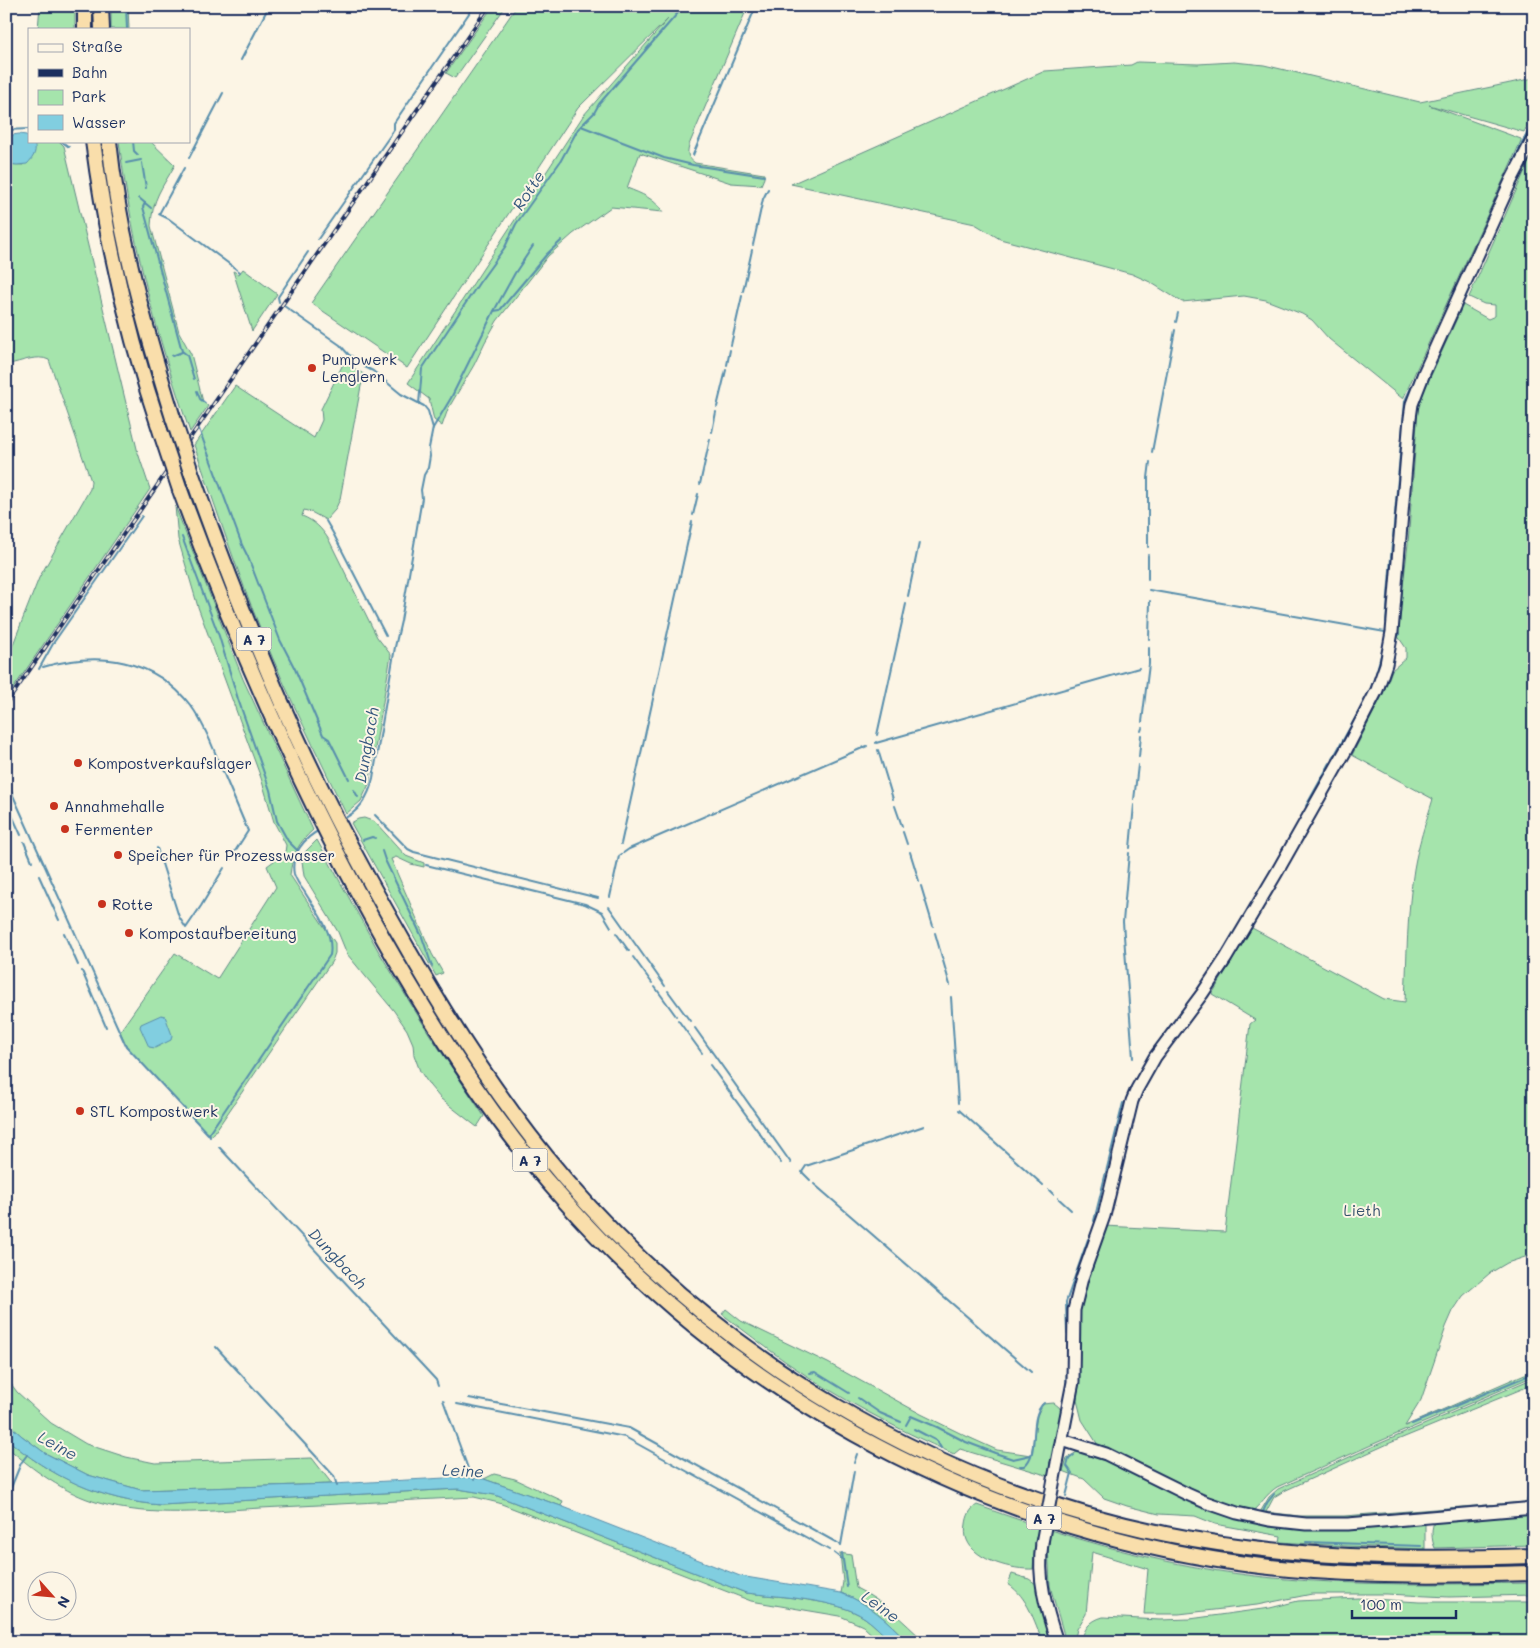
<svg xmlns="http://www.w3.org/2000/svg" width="1540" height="1648" font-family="Mali,sans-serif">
	<rect width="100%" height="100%" fill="#fcf5e5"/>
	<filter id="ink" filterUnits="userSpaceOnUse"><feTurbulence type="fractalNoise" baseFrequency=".02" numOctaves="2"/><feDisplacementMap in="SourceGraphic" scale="10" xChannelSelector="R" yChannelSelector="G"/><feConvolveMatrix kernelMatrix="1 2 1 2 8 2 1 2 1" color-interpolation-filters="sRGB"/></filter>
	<g filter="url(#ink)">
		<g fill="#a5e4ac" stroke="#608a85">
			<path d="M 40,6 L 75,6 L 75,29 L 38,29 Z"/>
			<path d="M 111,6 L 128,6 L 129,29 L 111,29 Z"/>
			<path d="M 493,6 L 506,6 L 455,78 L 446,73 Z"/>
			<path d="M 517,6 L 748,6 L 689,145 C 687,154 687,157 695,163 L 764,174 L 764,178 L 761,185 L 731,183 L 640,153 L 627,188 C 642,194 654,198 663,212 L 611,207 L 573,234 L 548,256 L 497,321 L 485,342 L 474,365 L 448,409 L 442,426 L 434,420 L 429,399 L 408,383 L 583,116 L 668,19 L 578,108 L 407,368 L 311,303 Z"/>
			<path d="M 1137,62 L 1198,64 L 1234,62 L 1264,65 L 1420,102 L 1534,78 L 1534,114 L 1524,132 L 1429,105 L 1521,139 L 1521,141 L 1403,399 L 1329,339 L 1312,320 L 1302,314 L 1266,300 L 1244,296 L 1182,302 L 1150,282 L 1132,274 L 1000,239 L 975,224 L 791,184 L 1045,71 L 1131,65 Z"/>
			<path d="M 33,141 L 59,141 L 64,146 L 138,453 L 150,489 L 6,699 L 6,663 L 22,621 L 39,578 L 90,489 L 91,481 L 49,360 C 37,354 21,362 9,364 L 6,367 L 6,164 L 23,165 L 35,145 Z"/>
			<path d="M 119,141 L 150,141 L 175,165 C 162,188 152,199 151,226 L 179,332 L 191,354 L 203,402 L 208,406 L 190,432 C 157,338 131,240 119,141 Z"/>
			<path d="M 1534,150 L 1534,1254 L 1507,1263 L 1490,1273 L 1463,1296 L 1453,1311 L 1446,1327 L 1421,1400 L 1405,1426 L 1534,1370 L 1534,1376 L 1378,1442 L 1277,1487 C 1266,1494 1261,1505 1251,1512 L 1219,1503 L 1100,1448 L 1082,1420 L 1077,1400 L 1078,1313 L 1085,1284 L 1104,1226 L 1225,1232 L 1250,1024 L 1255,1020 L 1212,994 L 1252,928 L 1384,999 L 1405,1002 C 1407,958 1407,913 1414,869 C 1418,845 1426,822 1433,799 L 1352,755 L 1383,694 L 1392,670 L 1406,658 L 1406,648 L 1397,635 L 1408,544 L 1418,410 L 1423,393 L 1463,305 L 1488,319 L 1495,316 L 1495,305 L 1484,304 L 1469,297 Z"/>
			<path d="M 243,269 L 277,294 L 252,331 L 233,271 L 239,274 Z"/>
			<path d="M 344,362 L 365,375 L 361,386 L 340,499 L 335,510 L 326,520 L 311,512 L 304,510 L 302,516 C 315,521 322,529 329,540 L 377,637 L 391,655 L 369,784 L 361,801 L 346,814 C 318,755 288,696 263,635 C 237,572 216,508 194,445 L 235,386 L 314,438 L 322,420 L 321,409 Z"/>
			<path d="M 175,506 L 243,679 L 313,830 C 298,843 292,856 290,875 L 335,943 L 335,953 L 332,961 L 212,1136 L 200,1126 L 127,1047 L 120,1031 L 175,953 L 217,979 L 276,887 L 267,866 L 285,853 L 286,845 L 274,822 L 261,778 L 198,607 L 178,539 Z"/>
			<path d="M 364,818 L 375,822 L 406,856 L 424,863 L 424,867 L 411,864 L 396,857 L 391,859 L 432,954 L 443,973 L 436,976 L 351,823 L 358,819 Z"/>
			<path d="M 317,840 L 379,952 L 430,1035 L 484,1116 L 477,1127 L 441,1099 L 430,1086 L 420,1071 L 414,1055 L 413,1044 L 407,1030 L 394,1011 L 347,954 L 338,932 L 304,876 L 302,861 L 306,851 Z"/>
			<path d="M 726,1309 L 741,1321 L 828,1363 L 921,1414 L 966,1436 L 997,1450 L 1031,1455 L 1037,1416 L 1042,1404 L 1054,1403 L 1059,1407 L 1063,1414 L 1049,1476 L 960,1449 L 954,1454 C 896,1429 839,1398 786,1362 C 764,1346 743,1330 722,1314 Z"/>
			<path d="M 6,1377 L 17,1392 L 51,1423 L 86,1444 L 126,1457 L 155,1463 L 312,1458 L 332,1484 L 141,1490 L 88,1475 L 45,1453 L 22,1436 L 6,1422 Z"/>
			<path d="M 1534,1378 L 1534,1384 L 1390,1443 L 1284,1491 L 1274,1497 L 1266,1512 L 1299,1516 L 1344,1516 L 1526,1502 L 1534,1479 L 1534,1495 L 1529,1505 L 1331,1522 L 1259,1514 L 1269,1497 L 1278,1489 L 1381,1443 Z"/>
			<path d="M 6,1438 C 50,1477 103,1501 161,1505 L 458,1489 L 495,1495 L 746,1593 C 780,1597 837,1599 865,1618 C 875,1625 883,1634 891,1642 L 880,1642 L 863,1626 L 840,1616 L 751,1601 L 499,1503 L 474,1497 C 403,1501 332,1504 261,1508 C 208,1511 151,1518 99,1503 C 64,1493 33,1470 6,1446 Z"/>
			<path d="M 1077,1452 L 1094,1454 L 1242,1518 L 1422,1521 L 1425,1525 L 1425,1549 L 1344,1546 L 1280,1542 L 1281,1536 L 1215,1524 L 1195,1516 L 1159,1514 L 1127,1506 L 1104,1498 L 1084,1479 L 1063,1471 L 1067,1458 Z"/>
			<path d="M 494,1474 L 515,1479 L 563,1501 L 561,1506 L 484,1479 Z"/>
			<path d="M 977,1505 C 1073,1540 1171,1568 1273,1578 C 1360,1586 1447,1584 1534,1583 L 1534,1595 L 1449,1597 L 1386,1594 L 1312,1594 L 1257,1605 L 1179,1614 L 1144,1614 L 1148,1569 L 1092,1552 L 1086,1614 L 1077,1629 L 1074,1642 L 1066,1642 L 1050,1586 L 1048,1546 L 1035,1541 L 1033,1569 C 1014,1570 975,1561 967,1540 C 965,1536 965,1529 966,1524 C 967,1516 970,1509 977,1505 Z"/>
			<path d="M 1534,1511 L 1534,1545 L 1435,1548 C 1431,1540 1431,1527 1435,1520 Z"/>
			<path d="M 840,1553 L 851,1555 L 856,1588 C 883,1601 903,1621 925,1642 L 908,1642 C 886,1619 871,1605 841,1593 L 843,1582 Z"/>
			<path d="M 1012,1574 L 1029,1579 L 1036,1584 L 1042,1608 L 1053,1642 L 1043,1642 C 1034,1621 1028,1597 1008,1584 Z"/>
			<path d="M 1358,1598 L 1419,1602 L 1534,1602 L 1534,1642 L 1081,1642 C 1084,1629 1089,1621 1103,1617 L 1160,1620 L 1190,1619 L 1270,1608 L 1298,1601 Z"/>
		</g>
		<g fill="#81cee0" stroke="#588eac">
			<path d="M 19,134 L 26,135 L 29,137 L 29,141 L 33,141 C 38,150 34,157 27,164 L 17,165 L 6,164 L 6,136 Z"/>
			<path d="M 161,1015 L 165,1016 L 172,1035 L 171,1040 L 155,1048 L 149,1047 L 140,1027 L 141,1024 Z"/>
			<path d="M 6,1422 L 22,1436 L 45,1453 L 88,1475 L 141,1490 L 332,1484 L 464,1477 L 484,1479 L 561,1506 L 740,1576 L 841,1593 C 871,1605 886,1619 908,1642 L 891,1642 C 883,1634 875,1625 865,1618 C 837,1599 780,1597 746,1593 L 495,1495 L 458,1489 L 161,1505 C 103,1501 50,1477 6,1438 Z"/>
		</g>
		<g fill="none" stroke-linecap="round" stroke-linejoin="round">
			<g stroke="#588eac" stroke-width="2">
				<path d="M 126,6 L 127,29"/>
				<path d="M 241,60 L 269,6"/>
				<path d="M 581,126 L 664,158 L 693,165 L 764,176"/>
				<path d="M 6,130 L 29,129"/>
				<path d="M 61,141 L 69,147"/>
				<path d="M 133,141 L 134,151 L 138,155"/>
				<path d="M 693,155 L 756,6"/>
				<path d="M 189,158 L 223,93"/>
				<path d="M 126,163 L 141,160"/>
				<path d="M 142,163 L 146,188"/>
				<path d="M 184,168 L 159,214 L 169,219 L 240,272"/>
				<path d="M 139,198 L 151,208"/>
				<path d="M 145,203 L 143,207 L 182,351 L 187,355 L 194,379"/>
				<path d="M 1479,237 L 1524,139 L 1534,122"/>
				<path d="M 318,239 L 394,130 L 394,123 L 474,6"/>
				<path d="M 753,245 L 763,199 L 768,189"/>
				<path d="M 743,291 L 752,250"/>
				<path d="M 279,302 L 278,297 L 308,252"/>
				<path d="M 284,306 L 340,345 L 349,355 L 357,359 L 365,367 L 373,371 L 401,394 L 424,406 L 428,411 L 433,428 L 429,448 L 430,456 L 428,468 L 424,475 L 421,490 L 422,498 L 401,621 L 395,647 L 373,778 C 369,796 360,811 343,819"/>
				<path d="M 494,311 L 500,310 L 547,254 L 562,240"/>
				<path d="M 1176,322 L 1178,313"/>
				<path d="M 731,345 L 742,296"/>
				<path d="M 172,356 L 182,352"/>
				<path d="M 727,365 L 730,350"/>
				<path d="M 197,391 L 200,399 L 205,403"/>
				<path d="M 419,404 L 422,369 L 479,283 L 505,247 L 516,224 L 560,162 L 578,129 L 594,113 L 599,104 L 684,6"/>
				<path d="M 717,407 L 726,370"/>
				<path d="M 433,428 L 451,398 L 494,311 L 515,273 L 533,246"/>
				<path d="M 199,429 L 242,545 L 248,557 L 280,640 L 295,669 L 323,735 L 329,739 L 349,779"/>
				<path d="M 712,432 L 716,412"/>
				<path d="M 1402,436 L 1405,401 L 1476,244"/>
				<path d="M 1152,452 L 1175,330"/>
				<path d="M 700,484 L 710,439"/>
				<path d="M 693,515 L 698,494"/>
				<path d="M 326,521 L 333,533 L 386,636"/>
				<path d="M 182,537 L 219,636 L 238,699 L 270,790 L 277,821 L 288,841 L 298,851"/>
				<path d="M 1393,537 L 1401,443"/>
				<path d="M 1148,547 L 1148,478 L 1150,462"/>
				<path d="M 1148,555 L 1148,579"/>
				<path d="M 1149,590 L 1385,632"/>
				<path d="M 908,596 L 919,543"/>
				<path d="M 1386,622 L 1392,544"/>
				<path d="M 1397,628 L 1399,635"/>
				<path d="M 1385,637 L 1386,629"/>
				<path d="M 1149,639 L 1150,601"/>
				<path d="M 43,667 C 99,651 154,658 191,706 C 203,722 211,742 218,760 C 228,784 238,807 248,831 L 230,859"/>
				<path d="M 39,669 L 54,642 L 142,516"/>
				<path d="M 1387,677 L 1390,670"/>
				<path d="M 1369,693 L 1376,674 L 1383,648"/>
				<path d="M 1142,722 L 1149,664 L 1149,648"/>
				<path d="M 1364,727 L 1370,716"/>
				<path d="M 1141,731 L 1142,728"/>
				<path d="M 877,735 L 906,604"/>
				<path d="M 876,742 L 876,743 L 1139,668"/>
				<path d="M 878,750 L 893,799"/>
				<path d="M 1139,757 L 1141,735"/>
				<path d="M 1333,758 L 1366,699"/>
				<path d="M 6,780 L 126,1046 L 208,1134"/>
				<path d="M 354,790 L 358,797"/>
				<path d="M 1134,800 L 1138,765"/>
				<path d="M 6,802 L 21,835"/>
				<path d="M 895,806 L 902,826"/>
				<path d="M 1306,806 L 1330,763"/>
				<path d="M 375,815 L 408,849 L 414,852 L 598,898"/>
				<path d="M 903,832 L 907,844"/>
				<path d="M 363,840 L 372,837 L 375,838"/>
				<path d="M 24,842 L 32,861"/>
				<path d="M 621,844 L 692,522"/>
				<path d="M 157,848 L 179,917 L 186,928 L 201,906 L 224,868"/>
				<path d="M 1130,848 L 1134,805"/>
				<path d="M 382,851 L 385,860 L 422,937 L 432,966"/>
				<path d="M 910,852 L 919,881"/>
				<path d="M 1129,853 L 1123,922 L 1133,1058"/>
				<path d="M 426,865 L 585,904 L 602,912 L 611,927"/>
				<path d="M 39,876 L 59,920"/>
				<path d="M 921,886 L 933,926"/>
				<path d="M 610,897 L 619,856 L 629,849 L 867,746"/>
				<path d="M 609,907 L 665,986"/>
				<path d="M 64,933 L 78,965"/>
				<path d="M 616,933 L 629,951"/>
				<path d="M 935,933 L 950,985"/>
				<path d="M 633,957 L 652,983"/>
				<path d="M 82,971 L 106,1027"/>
				<path d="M 655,987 L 676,1016"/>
				<path d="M 668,991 L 690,1021"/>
				<path d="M 951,997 L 958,1103"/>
				<path d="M 678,1020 L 702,1053"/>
				<path d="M 695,1028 L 791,1163"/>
				<path d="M 710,1065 L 781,1163"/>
				<path d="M 959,1110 L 1043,1185"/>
				<path d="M 210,1137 L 209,1135 L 210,1132 L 330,955 C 334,931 316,911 304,891 C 300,886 296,880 294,874 C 290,855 305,837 320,830"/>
				<path d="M 219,1147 L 436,1380 L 438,1386"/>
				<path d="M 810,1180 L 802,1172 L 806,1166 L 924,1126"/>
				<path d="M 814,1184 L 1031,1372"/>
				<path d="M 1049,1190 L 1053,1194"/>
				<path d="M 1058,1198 L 1071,1210"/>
				<path d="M 1094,1221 L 1123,1103"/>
				<path d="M 1067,1334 L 1066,1302 L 1088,1239"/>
				<path d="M 216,1347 L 334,1476 L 337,1486"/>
				<path d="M 810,1373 L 815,1372 L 849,1393"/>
				<path d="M 1066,1389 L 1067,1367"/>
				<path d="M 469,1398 L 629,1428 L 841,1545 L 854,1471"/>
				<path d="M 858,1398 L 880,1413 L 901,1422"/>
				<path d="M 443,1400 L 470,1474 L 474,1479"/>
				<path d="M 457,1404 L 625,1437 L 829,1550"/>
				<path d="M 1412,1424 L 1534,1373"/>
				<path d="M 906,1425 L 911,1416 L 937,1427 L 966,1442 L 995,1453 L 1013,1459 L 1031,1455"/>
				<path d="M 914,1429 L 937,1441 L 941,1448"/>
				<path d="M 1110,1450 L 1126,1458"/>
				<path d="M 854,1463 L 857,1454"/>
				<path d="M 1020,1466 L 1024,1466 C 1041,1453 1027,1418 1044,1403"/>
				<path d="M 1531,1494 L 1534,1485"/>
				<path d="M 1066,1496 L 1072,1473 L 1067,1466 L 1069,1459 L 1074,1455"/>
				<path d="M 6,1500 L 21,1463 L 27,1455"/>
				<path d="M 1262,1514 L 1267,1503 L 1274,1494"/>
				<path d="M 1306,1542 L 1421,1546"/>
				<path d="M 834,1553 L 842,1559"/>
				<path d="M 842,1553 L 847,1587"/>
			</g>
			<g stroke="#1b2f5e" stroke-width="15">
				<g id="secondary">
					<path d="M 1062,1440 L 1106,1454 L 1187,1494 L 1205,1502 L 1237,1513 L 1269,1520 L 1306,1524 L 1348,1524 L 1534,1508"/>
					<path d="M 1057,1463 L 1073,1382 L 1074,1310 L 1082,1278 L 1104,1216 L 1132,1101 L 1137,1089 L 1155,1057 L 1202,994 L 1226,958 L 1277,872 L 1346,750 L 1377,690 L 1386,664 L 1392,632 L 1410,418 L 1412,404 L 1424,373 L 1511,181 L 1534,137"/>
					<path d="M 1042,1543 C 1037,1578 1046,1609 1057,1642"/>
				</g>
			</g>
			<g stroke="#1b2f5e" stroke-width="18">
				<g id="highway">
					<path d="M 85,6 L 85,29"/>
					<path d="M 101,6 L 102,29"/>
					<path d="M 93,141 C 106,241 130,341 162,436"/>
					<path d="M 109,141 C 119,236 145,327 173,418"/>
					<path d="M 191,472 C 231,585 275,697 329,804 C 354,855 382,904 410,953 C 456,1033 506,1110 565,1179 C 720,1359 934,1487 1166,1534 C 1289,1559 1410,1560 1534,1556"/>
					<path d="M 180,490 C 240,654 310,813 398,964 C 446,1046 498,1126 561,1197 C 729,1389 960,1517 1212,1559 C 1318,1577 1426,1576 1534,1573"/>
				</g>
			</g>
			<use href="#secondary" stroke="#fcf5e5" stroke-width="11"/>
			<use href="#highway" stroke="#f9deab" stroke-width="14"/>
			<g stroke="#1b2f5e" stroke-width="4">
				<path id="rail" d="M 6,704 L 489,6"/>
			</g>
			<use href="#rail" stroke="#fcf5e5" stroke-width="2" stroke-dasharray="5.5" stroke-linecap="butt"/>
			<g stroke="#1b2f5e" stroke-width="15" stroke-linecap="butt">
				<path id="secondary-bridge" d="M 1042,1543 L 1057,1463"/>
			</g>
			<g stroke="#1b2f5e" stroke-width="18" stroke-linecap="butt">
				<g id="highway-bridge">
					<path d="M 173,418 L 191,472"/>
					<path d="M 162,436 L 180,490"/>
				</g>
			</g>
			<use href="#secondary-bridge" stroke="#fcf5e5" stroke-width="11"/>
			<use href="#highway-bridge" stroke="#f9deab" stroke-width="14"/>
		</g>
	</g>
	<g fill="#c8321e" stroke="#fcf5e5" stroke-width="2">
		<circle cx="312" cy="368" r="5"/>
		<circle cx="78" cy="763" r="5"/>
		<circle cx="54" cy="806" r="5"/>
		<circle cx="65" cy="829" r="5"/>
		<circle cx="118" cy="855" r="5"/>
		<circle cx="102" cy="904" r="5"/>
		<circle cx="129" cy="933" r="5"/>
		<circle cx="80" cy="1111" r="5"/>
	</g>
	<g text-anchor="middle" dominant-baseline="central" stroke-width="4" stroke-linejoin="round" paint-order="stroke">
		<g fill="#fcf5e5" stroke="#5e6a86" stroke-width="1">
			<rect x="236.5" y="627.5" width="35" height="23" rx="4"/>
			<rect x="512.5" y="1148.5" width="35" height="23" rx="4"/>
			<rect x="1026.5" y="1506.5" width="35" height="23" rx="4"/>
		</g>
		<g font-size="14" font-weight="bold" fill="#1b2f5e">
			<text x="254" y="639">A 7</text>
			<text x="530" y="1160">A 7</text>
			<text x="1044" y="1518">A 7</text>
		</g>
		<g font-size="15" fill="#1b2f5e" stroke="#fcf5e5" text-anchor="start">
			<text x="322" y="359">Pumpwerk<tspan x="322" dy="17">Lenglern</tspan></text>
			<text x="88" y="763">Kompostverkaufslager</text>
			<text x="64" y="806">Annahmehalle</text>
			<text x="75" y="829">Fermenter</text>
			<text x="128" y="855">Speicher für Prozesswasser</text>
			<text x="112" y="904">Rotte</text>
			<text x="139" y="933">Kompostaufbereitung</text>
			<text x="90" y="1111">STL Kompostwerk</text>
		</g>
		<g font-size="15" fill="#37536e" stroke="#fcf5e5">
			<text x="1362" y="1210">Lieth</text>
		</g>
		<g font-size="16" font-style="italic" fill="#34577e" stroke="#fcf5e5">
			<text transform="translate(528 190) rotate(-56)">Rotte</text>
			<text transform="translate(366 745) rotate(-80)">Dungbach</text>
			<text transform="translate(338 1258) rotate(47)">Dungbach</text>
			<text transform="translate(58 1445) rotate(29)">Leine</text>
			<text transform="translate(463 1470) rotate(3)">Leine</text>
			<text transform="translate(881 1606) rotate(35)">Leine</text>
		</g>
	</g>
	<rect width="1540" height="1648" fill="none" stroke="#fcf5e5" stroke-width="25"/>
	<rect x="12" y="12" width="1515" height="1623" fill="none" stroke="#1b2f5e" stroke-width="2" filter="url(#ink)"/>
	<rect x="28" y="28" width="162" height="115" fill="#fcf5e5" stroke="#a2a6af"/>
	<rect x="38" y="44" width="25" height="8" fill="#fcf5e5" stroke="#a2a6af"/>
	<text x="72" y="52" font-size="15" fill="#1b2f5e">Straße</text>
	<rect x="38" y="69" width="25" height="8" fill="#1b2f5e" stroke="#a2a6af"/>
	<text x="72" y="78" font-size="15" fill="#1b2f5e">Bahn</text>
	<rect x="38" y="90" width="25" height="15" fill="#a5e4ac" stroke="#a2a6af"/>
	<text x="72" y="102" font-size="15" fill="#1b2f5e">Park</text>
	<rect x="38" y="115" width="25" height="15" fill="#81cee0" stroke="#a2a6af"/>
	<text x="72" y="128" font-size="15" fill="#1b2f5e">Wasser</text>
	<g transform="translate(52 1596) rotate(117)"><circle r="24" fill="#fcf5e5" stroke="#a2a6af"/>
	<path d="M0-4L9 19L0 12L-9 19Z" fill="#c8321e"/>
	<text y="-8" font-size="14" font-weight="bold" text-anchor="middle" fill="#1b2f5e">N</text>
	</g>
	<path d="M1352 1610v8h104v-8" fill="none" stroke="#1b2f5e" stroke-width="2.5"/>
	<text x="1360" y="1610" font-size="15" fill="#1b2f5e" stroke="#fcf5e5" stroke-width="4" paint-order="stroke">100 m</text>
</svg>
